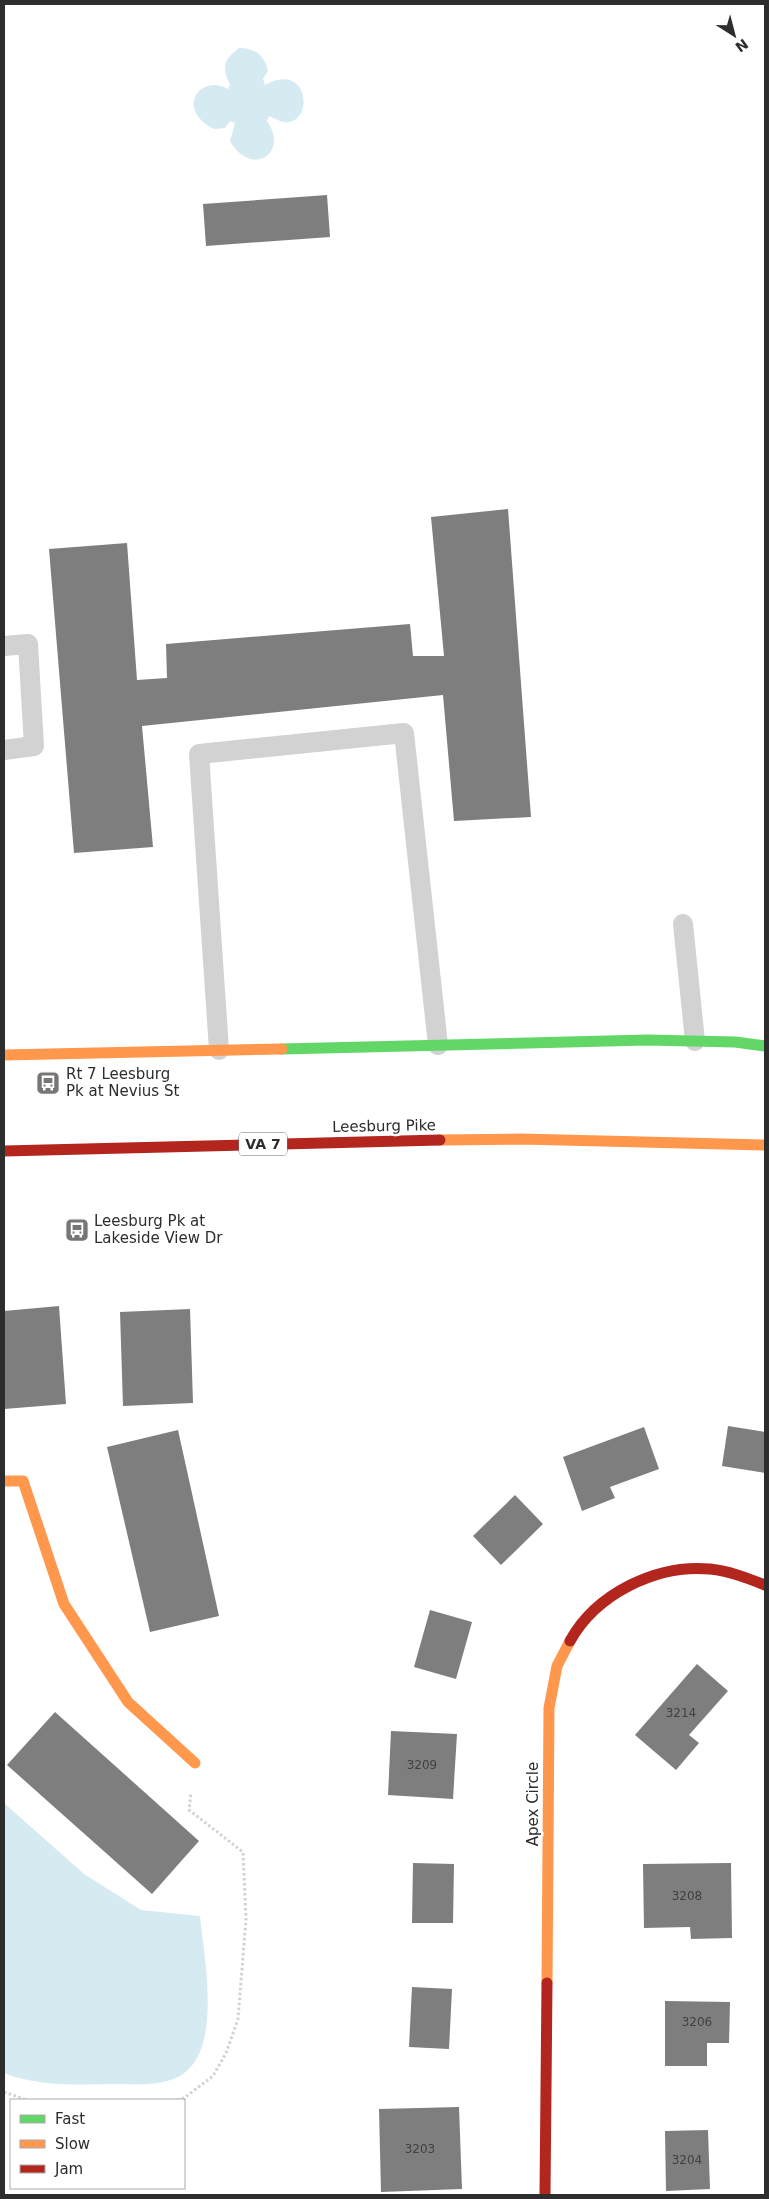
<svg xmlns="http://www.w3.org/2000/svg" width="769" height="2199" font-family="'DejaVu Sans',sans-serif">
	<rect width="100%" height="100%" fill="#fff"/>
	<g fill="#d6ebf1">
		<path d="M 239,48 C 255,48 265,56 268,71 L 263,79 L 265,85 C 311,60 314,126 284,122 C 279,121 274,118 269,116 L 267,121 C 290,154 251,178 230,141 L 235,123 L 230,121 L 225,128 L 214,129 C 174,109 201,73 228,89 L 230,85 C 222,67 223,60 239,48 Z"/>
		<path d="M 4,1803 L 84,1874 L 141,1910 L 200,1916 C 204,1958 224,2054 178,2077 C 158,2087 131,2084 110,2084 C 76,2085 35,2086 4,2073 Z"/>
	</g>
	<g fill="#7e7e7e">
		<path d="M 327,195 L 330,237 L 206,246 L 203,204 Z"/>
		<path d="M 508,509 L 531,817 L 454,821 L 443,695 L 142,726 L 153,847 L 74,853 L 49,549 L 127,543 L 137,680 L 167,678 L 166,644 L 410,624 L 413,656 L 444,656 L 431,517 Z"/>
		<path d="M 59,1306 L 66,1404 L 4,1409 L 4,1311 Z"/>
		<path d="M 190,1309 L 193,1403 L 123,1406 L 120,1312 Z"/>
		<path d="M 728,1426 L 765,1432 L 765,1473 L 722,1466 Z"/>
		<path d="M 644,1427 L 659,1469 L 610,1487 L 615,1498 L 582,1511 L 563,1457 Z"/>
		<path d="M 178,1430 L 219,1616 L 150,1632 L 107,1447 Z"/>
		<path d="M 515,1495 L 543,1524 L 501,1565 L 473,1536 Z"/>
		<path d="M 430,1610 L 472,1622 L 456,1679 L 414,1667 Z"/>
		<path d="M 697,1664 L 728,1691 L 689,1735 L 699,1743 L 676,1770 L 635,1735 Z"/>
		<path d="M 55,1712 L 199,1841 L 152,1894 L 7,1765 Z"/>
		<path d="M 391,1731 L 457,1734 L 453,1799 L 388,1795 Z"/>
		<path d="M 413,1863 L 454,1864 L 453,1923 L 412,1923 Z"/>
		<path d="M 731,1863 L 732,1938 L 691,1939 L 690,1927 L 644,1928 L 643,1864 Z"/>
		<path d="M 412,1987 L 452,1989 L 449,2049 L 409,2047 Z"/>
		<path d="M 665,2001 L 730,2002 L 729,2043 L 707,2043 L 707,2066 L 665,2066 Z"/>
		<path d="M 459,2107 L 462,2189 L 381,2192 L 379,2109 Z"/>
		<path d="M 708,2130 L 710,2189 L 666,2191 L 665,2131 Z"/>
	</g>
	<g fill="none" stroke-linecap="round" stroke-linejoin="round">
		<g stroke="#d2d2d2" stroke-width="3" stroke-dasharray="2.5 2.5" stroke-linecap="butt">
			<path d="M 4,2092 L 27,2100"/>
			<path d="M 177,2100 L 184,2098 L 213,2076 L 226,2053 L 238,2019 L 246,1919 L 243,1852 L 189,1810 L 191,1792"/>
		</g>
		<g stroke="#d2d2d2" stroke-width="20">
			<path d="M 4,646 L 28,644 L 34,746 L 4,750"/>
			<path d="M 683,924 L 695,1041"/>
			<path d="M 219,1050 L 199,754 L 404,733 L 438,1045"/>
		</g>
		<path stroke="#63d668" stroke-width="11" d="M 282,1049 L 647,1040 L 735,1042 L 765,1046"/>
		<g stroke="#ff974d" stroke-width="11">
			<path d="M 4,1055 L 282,1049"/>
			<path d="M 440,1140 L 521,1139 L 765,1145"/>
			<path d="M 4,1481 L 23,1481 L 64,1604 L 128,1702 L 195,1763"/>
			<path d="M 547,1983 L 549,1708 L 557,1666 L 570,1641"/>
		</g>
		<g stroke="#b3261e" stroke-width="11">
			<path d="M 4,1151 L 440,1140"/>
			<path d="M 570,1641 C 596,1594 656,1564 710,1569 C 729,1571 747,1578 765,1585"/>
			<path d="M 545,2195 L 547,1983"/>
		</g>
	</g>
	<defs>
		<g id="bus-square" transform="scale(1.25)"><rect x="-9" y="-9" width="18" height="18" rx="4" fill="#767676" stroke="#fff"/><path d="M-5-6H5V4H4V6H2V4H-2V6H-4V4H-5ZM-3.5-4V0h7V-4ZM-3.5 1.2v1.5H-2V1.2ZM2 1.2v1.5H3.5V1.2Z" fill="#fff"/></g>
	</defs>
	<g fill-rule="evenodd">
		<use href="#bus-square" x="48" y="1083"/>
		<use href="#bus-square" x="77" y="1230"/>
	</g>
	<g text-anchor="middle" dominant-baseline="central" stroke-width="5" stroke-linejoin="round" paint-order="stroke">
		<g font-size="12" fill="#414141">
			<text x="681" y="1713">3214</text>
			<text x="422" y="1765">3209</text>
			<text x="687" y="1896">3208</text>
			<text x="697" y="2022">3206</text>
			<text x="420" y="2149">3203</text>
			<text x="687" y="2160">3204</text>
		</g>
		<rect fill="#fff" stroke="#6c6c6c" stroke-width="1" x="239" y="1132.5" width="48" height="23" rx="4"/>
		<g font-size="14" font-weight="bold" fill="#2d2d2d">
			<text x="263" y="1144">VA 7</text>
		</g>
		<g font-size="15" fill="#2d2d2d" stroke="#fff" text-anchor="start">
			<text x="66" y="1074">Rt 7 Leesburg<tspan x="66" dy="17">Pk at Nevius St</tspan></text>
			<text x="94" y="1221">Leesburg Pk at<tspan x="94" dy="17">Lakeside View Dr</tspan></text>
		</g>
		<g font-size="15" fill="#2d2d2d" stroke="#fff">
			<text transform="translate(384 1126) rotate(-1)">Leesburg Pike</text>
			<text transform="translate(533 1804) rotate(-90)">Apex Circle</text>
		</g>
	</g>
	<rect width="769" height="2199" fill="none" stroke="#2d2d2d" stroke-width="10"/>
	<rect x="10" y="2099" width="175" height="90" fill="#ffffff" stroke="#ababab"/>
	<rect x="20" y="2115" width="25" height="8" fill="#63d668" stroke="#ababab"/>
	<text x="55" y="2124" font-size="15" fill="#2d2d2d">Fast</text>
	<rect x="20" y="2140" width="25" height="8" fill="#ff974d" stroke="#ababab"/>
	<text x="55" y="2149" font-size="15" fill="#2d2d2d">Slow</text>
	<rect x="20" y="2165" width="25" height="8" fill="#b3261e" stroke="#ababab"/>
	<text x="55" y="2174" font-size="15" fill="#2d2d2d">Jam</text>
	<g transform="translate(734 35) rotate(144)" stroke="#ffffff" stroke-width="4" paint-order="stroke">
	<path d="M0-4L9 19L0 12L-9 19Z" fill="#2d2d2d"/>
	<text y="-8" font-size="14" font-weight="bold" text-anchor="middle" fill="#2d2d2d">N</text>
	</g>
</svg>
